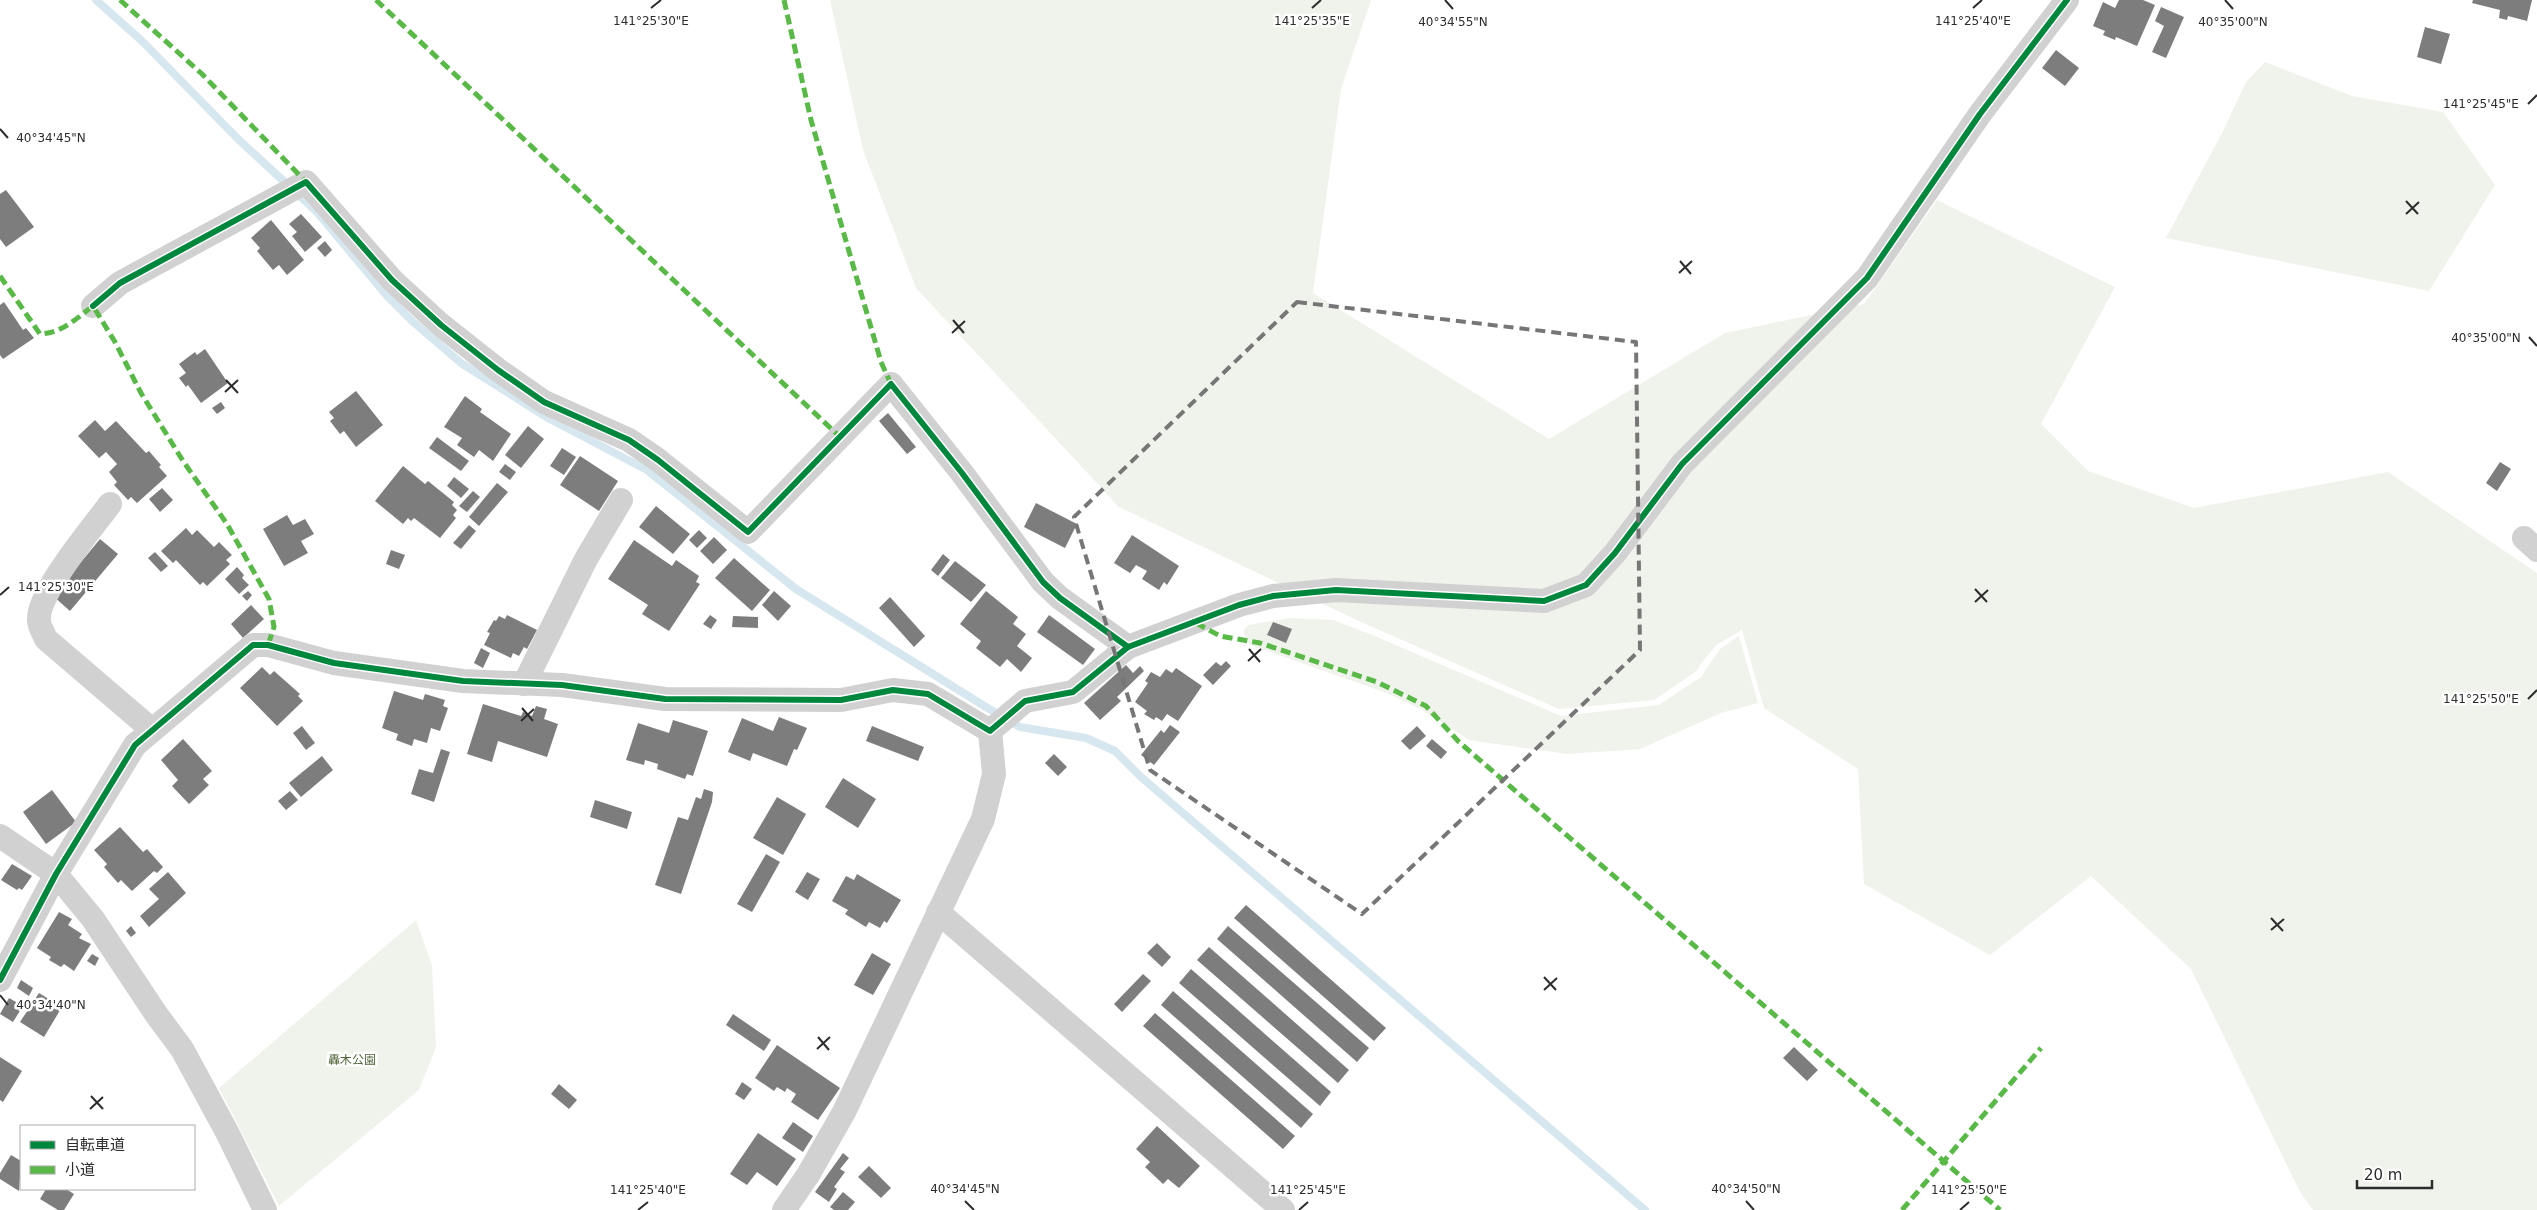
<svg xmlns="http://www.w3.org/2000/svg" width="2537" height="1210" font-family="'DejaVu Sans','Noto Sans JP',sans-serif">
	<rect width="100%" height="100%" fill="#fff"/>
	<g fill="#f0f3eb">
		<path d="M 830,0 L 1371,0 L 1341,89 L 1313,293 L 1549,439 L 1725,333 L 1864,304 L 1937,200 L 2115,287 L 2041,424 L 2088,471 L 2194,508 L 2388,472 L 2537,573 L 2537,1210 L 2313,1210 L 2300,1192 L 2191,969 L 2091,876 L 1990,955 L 1864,884 L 1858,769 L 1764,708 L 1742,630 L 1716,645 L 1695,672 L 1654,700 L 1559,709 L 1361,622 L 1119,507 L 916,288 L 863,150 Z"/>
		<path d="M 2265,62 L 2352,96 L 2443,112 L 2495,185 L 2429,291 L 2166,238 L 2223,131 L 2246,82 Z"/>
		<path d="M 1290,618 L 1333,620 L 1370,634 L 1561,716 L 1659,705 L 1701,677 L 1720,649 L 1739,636 L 1758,703 L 1721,713 L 1640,749 L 1567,754 L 1469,740 L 1422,710 L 1387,693 L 1250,645 L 1243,632 L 1248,625 Z"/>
		<path d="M 416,920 L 432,966 L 436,1047 L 419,1090 L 279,1206 L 219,1088 Z"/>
	</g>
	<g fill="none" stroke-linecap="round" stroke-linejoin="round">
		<path stroke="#d7e7f0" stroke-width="8" d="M 96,0 L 142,41 L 238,139 L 316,211 L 388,297 L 411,320 L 461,363 L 548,418 L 647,470 L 796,589 L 986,707 L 1020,727 L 1086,738 L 1115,751 L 1141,777 L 1645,1210"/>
	</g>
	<g fill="#7d7d7d">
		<path d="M 2119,0 L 2143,0 L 2155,5 L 2137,46 L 2116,37 L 2115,40 L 2103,35 L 2105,31 L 2093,26 L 2103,2 L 2115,8 Z"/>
		<path d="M 2473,0 L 2532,0 L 2527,21 L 2508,16 L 2507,20 L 2499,18 L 2500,10 L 2472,3 Z"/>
		<path d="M 2161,7 L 2184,17 L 2166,58 L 2152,52 L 2164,26 L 2155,21 Z"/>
		<path d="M 2425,27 L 2450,34 L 2441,64 L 2417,57 Z"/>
		<path d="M 2056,50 L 2079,68 L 2065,86 L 2042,68 Z"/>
		<path d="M 6,190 L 34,227 L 6,247 L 0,239 L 0,194 Z"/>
		<path d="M 301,214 L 322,237 L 305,252 L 292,236 L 297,232 L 289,224 Z"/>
		<path d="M 271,220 L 304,260 L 287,275 L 279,265 L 273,270 L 257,251 L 260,248 L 251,238 Z"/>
		<path d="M 325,241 L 332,250 L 325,257 L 317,248 Z"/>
		<path d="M 4,302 L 23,330 L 26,328 L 34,338 L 3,359 L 0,355 L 0,305 Z"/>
		<path d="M 205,349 L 228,383 L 201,403 L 188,385 L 186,387 L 179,378 L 186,373 L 179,364 L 195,352 L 197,355 Z"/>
		<path d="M 356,391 L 383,425 L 356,447 L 344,431 L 340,434 L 330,421 L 334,418 L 329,412 Z"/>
		<path d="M 465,396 L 482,409 L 480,412 L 511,434 L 493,461 L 479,450 L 474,457 L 457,445 L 462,438 L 444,427 Z"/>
		<path d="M 221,402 L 225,408 L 217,414 L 212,408 Z"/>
		<path d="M 888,413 L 916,447 L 907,454 L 879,421 Z"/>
		<path d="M 95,420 L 105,431 L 116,421 L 146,453 L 149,451 L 161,465 L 159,467 L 167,476 L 137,503 L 131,497 L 128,500 L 114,485 L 117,482 L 109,472 L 117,464 L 106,452 L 99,458 L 78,436 Z"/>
		<path d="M 528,426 L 544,439 L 521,468 L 505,455 Z"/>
		<path d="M 437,437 L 469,461 L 461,471 L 429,448 Z"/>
		<path d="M 562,448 L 576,457 L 564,475 L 550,466 Z"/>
		<path d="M 580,456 L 618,481 L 599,511 L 560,485 Z"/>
		<path d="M 2500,462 L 2511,469 L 2497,491 L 2486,483 Z"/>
		<path d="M 505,464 L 516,472 L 510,480 L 499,472 Z"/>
		<path d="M 403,466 L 425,484 L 428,481 L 454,502 L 452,505 L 457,510 L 453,515 L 456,518 L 440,538 L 414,518 L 411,521 L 408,518 L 403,524 L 375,501 Z"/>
		<path d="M 454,477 L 469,489 L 461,498 L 447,486 Z"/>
		<path d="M 497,483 L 508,492 L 479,526 L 469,517 Z"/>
		<path d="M 162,488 L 173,500 L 160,512 L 149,499 Z"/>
		<path d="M 473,491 L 480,497 L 467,512 L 459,506 Z"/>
		<path d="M 1036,503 L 1077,524 L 1065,548 L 1024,527 Z"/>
		<path d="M 656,506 L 690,534 L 673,554 L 639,527 Z"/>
		<path d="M 287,515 L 293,525 L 305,519 L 314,534 L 301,541 L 308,553 L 284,566 L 263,529 Z"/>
		<path d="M 469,525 L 476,531 L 461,549 L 453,543 Z"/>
		<path d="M 186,528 L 192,535 L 197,530 L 214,547 L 219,542 L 232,555 L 226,560 L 230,564 L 207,586 L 203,582 L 200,585 L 176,560 L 173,563 L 161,551 Z"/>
		<path d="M 699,530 L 707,538 L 697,548 L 689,540 Z"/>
		<path d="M 1132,535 L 1179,566 L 1167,585 L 1164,582 L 1159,590 L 1142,579 L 1147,571 L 1136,565 L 1130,573 L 1114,563 Z"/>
		<path d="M 714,537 L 727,550 L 713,564 L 700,551 Z"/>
		<path d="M 100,539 L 118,554 L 70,611 L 53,596 Z"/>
		<path d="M 634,540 L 672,566 L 676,560 L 699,576 L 696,582 L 700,584 L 669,631 L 642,614 L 648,605 L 608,579 Z"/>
		<path d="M 391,550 L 405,555 L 399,569 L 386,564 Z"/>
		<path d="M 155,552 L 168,566 L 161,572 L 148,558 Z"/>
		<path d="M 943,554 L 950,560 L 938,576 L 931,570 Z"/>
		<path d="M 734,558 L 770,590 L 752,611 L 715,578 Z"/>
		<path d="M 955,561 L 986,585 L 971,602 L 941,578 Z"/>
		<path d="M 237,567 L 244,575 L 242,578 L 249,585 L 239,594 L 225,579 Z"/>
		<path d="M 248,591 L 252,595 L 247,601 L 242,596 Z"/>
		<path d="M 774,591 L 791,606 L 778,621 L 762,605 Z"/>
		<path d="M 986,591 L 1018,617 L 1013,624 L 1026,634 L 1017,646 L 1032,658 L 1021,672 L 1007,659 L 1000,667 L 976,648 L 981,641 L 960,624 Z"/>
		<path d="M 890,597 L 925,636 L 914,647 L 879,608 Z"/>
		<path d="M 251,605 L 264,619 L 243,638 L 231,624 Z"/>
		<path d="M 507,615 L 537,630 L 527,649 L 524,647 L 519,656 L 513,653 L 511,658 L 484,645 L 490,633 L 487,632 L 494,620 L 496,621 L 499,616 L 505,619 Z"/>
		<path d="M 710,615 L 717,620 L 711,629 L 703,624 Z"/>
		<path d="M 1049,615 L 1095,649 L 1083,665 L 1037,632 Z"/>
		<path d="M 733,616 L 758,617 L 758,628 L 732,627 Z"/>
		<path d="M 1273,622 L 1292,629 L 1286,643 L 1267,635 Z"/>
		<path d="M 481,648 L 490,653 L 483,668 L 474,663 Z"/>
		<path d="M 1226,661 L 1231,666 L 1213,685 L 1203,675 L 1216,662 L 1221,666 Z"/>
		<path d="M 1126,665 L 1133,673 L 1140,666 L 1144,671 L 1117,697 L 1121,701 L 1100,720 L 1084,703 Z"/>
		<path d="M 262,667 L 270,675 L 274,671 L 300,694 L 298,696 L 303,701 L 277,726 L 240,688 Z"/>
		<path d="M 1176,668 L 1202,686 L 1178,721 L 1167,714 L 1162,721 L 1156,717 L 1154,720 L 1144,714 L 1147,711 L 1135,702 L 1148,683 L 1145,681 L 1151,672 L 1160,677 L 1166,669 L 1172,673 Z"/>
		<path d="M 394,691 L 423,700 L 425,694 L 445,700 L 443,706 L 448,708 L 440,731 L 431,728 L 427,743 L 414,739 L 412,746 L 396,740 L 398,734 L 382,728 Z"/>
		<path d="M 483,704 L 521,716 L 523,712 L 532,716 L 536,706 L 547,709 L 544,719 L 558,724 L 547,757 L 498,741 L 492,762 L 467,754 Z"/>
		<path d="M 779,717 L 807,728 L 797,750 L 794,749 L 787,766 L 753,753 L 750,761 L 728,752 L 742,718 L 773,731 Z"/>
		<path d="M 673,720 L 708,731 L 693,776 L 687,774 L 685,779 L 657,769 L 658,764 L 645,760 L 644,765 L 626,760 L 638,723 L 669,733 Z"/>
		<path d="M 1170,725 L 1180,732 L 1154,765 L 1141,755 L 1161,730 L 1164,733 Z"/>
		<path d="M 302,726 L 315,743 L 306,750 L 293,733 Z"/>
		<path d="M 872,726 L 924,747 L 918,761 L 866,741 Z"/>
		<path d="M 1417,726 L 1426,736 L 1410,750 L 1401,741 Z"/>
		<path d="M 183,739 L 212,771 L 203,779 L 209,785 L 189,804 L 172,786 L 178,780 L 161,760 Z"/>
		<path d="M 1432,739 L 1447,752 L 1441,759 L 1426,746 Z"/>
		<path d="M 441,749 L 450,752 L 434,802 L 411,794 L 419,769 L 433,773 Z"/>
		<path d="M 1054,754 L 1067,767 L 1058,776 L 1045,763 Z"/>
		<path d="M 322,756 L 333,770 L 301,797 L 289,783 Z"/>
		<path d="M 843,778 L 876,799 L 858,828 L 825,807 Z"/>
		<path d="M 704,789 L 713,792 L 712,802 L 681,894 L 655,885 L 678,817 L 688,820 L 696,797 L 701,799 Z"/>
		<path d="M 52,790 L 76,822 L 46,844 L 23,812 Z"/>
		<path d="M 290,791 L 298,800 L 286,810 L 278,801 Z"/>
		<path d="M 777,797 L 806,814 L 783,855 L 753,838 Z"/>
		<path d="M 595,800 L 632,812 L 627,829 L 590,817 Z"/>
		<path d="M 120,827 L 143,852 L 147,849 L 163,867 L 157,873 L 154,871 L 132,891 L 121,880 L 118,883 L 104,867 L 107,864 L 94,850 Z"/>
		<path d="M 766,854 L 780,862 L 752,912 L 737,904 Z"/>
		<path d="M 12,864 L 32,876 L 22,890 L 19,888 L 17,890 L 1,880 Z"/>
		<path d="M 168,872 L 186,893 L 149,927 L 140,916 L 159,899 L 149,889 Z"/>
		<path d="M 807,872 L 820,879 L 808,900 L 795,892 Z"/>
		<path d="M 857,874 L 901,900 L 887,923 L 884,921 L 880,928 L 869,922 L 866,927 L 845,914 L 848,910 L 832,901 L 846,876 L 854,880 Z"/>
		<path d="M 1246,905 L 1386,1028 L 1374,1041 L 1234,918 Z"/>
		<path d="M 59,912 L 72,919 L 68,925 L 82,934 L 79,938 L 91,944 L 74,971 L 64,964 L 61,967 L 49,960 L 51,957 L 37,948 Z"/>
		<path d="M 131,926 L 136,933 L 131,937 L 126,931 Z"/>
		<path d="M 1228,926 L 1369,1048 L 1357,1062 L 1217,939 Z"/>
		<path d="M 1157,943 L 1171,957 L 1162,967 L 1147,953 Z"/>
		<path d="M 1209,947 L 1349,1070 L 1338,1083 L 1197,960 Z"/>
		<path d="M 872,953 L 891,964 L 873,995 L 854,985 Z"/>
		<path d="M 92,954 L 99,958 L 95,966 L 87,961 Z"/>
		<path d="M 1191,969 L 1331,1092 L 1320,1106 L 1179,983 Z"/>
		<path d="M 1143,974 L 1151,981 L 1122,1012 L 1114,1004 Z"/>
		<path d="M 21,980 L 33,988 L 29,996 L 17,988 Z"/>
		<path d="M 1173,991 L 1313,1114 L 1301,1128 L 1161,1005 Z"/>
		<path d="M 39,993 L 62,1007 L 44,1037 L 20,1022 Z"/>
		<path d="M 9,998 L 23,1006 L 13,1022 L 0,1014 Z"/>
		<path d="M 1155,1013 L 1295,1136 L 1283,1149 L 1143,1026 Z"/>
		<path d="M 733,1014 L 771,1040 L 764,1051 L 726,1025 Z"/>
		<path d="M 777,1045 L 840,1088 L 818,1120 L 791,1102 L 796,1094 L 787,1088 L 785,1092 L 777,1087 L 774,1091 L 755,1078 Z"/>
		<path d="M 1794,1047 L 1818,1070 L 1807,1081 L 1783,1058 Z"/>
		<path d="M 0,1057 L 22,1071 L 3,1102 L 0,1100 Z"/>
		<path d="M 742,1082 L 752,1089 L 744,1100 L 735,1094 Z"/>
		<path d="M 559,1084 L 577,1100 L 569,1109 L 551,1094 Z"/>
		<path d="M 793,1122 L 813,1136 L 803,1152 L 782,1138 Z"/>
		<path d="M 1157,1126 L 1200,1166 L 1179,1188 L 1168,1179 L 1163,1184 L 1145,1167 L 1150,1162 L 1136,1149 Z"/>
		<path d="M 758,1133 L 796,1159 L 777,1186 L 757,1172 L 747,1185 L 730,1174 Z"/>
		<path d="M 843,1153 L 849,1158 L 840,1169 L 845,1172 L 834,1187 L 837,1189 L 829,1202 L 815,1192 Z"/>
		<path d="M 11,1155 L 21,1161 L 19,1191 L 0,1179 L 0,1173 Z"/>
		<path d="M 869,1166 L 891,1188 L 881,1198 L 858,1177 Z"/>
		<path d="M 46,1189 L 66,1189 L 74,1194 L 64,1210 L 58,1210 L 40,1199 Z"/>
		<path d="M 843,1192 L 855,1202 L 848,1210 L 834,1210 L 830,1207 Z"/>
	</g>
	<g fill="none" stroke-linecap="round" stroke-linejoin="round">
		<g stroke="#d1d1d1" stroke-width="24">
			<path d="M 93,306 L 120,283 L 306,182 L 392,280 L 441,325 L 498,370 L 544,402 L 629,440 L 658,460 L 748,532 L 891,384 L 962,473 L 1043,582 L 1060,598 L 1128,647"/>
			<path d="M 110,504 C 93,527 36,594 39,621 C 39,626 44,634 46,639 L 151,729"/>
			<path d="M 2524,538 L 2537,550"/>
			<path d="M 524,684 L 586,559 L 621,500"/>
			<path d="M 990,731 L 1025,701 L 1073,692 L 1128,647 L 1239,605 L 1273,596 L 1336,590 L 1544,601 L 1586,585 L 1615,553 L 1682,464 L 1867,278 L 1980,114 L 2067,0"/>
			<path d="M 0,836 L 56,874 L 93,919 L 156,1014 L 182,1049 L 228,1134 L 265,1210"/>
			<path d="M 938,912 L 1283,1210"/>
			<path d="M 0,980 L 56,874 L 135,745 L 253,645 L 268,645 L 334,663 L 463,681 L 562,685 L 665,699 L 841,700 L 893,690 L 928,694 L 990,731"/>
			<path d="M 784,1210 L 808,1175 L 844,1112 L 983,819 L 994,774 L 990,731"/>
		</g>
		<g stroke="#58b947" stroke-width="5" stroke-dasharray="10 5" stroke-linecap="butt">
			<path d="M 120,0 L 202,74 L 306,182"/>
			<path d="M 376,0 L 839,436"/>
			<path d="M 784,0 L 811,120 L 881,362 L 891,384"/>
			<path d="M 0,276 L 40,334 C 62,333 77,318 93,306 L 115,342 L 141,393 L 183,461 L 227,524 L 269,599 L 274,627 L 268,645"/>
			<path d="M 1196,623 L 1220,636 L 1260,643 L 1377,682 L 1426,706 L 1459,742 L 2000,1210"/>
			<path d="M 1902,1210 L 2041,1048"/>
		</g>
		<g stroke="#fff" stroke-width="9">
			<g id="cycleway">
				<path d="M 93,306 L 120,283 L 306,182 L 392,280 L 441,325 L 498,370 L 544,402 L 629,440 L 658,460 L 748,532 L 891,384 L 962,473 L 1043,582 L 1060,598 L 1128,647"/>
				<path d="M 0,980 L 56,874 L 135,745 L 253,645 L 268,645 L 334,663 L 463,681 L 562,685 L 665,699 L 841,700 L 893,690 L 928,694 L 990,731 L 1025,701 L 1073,692 L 1128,647 L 1239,605 L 1273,596 L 1336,590 L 1544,601 L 1586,585 L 1615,553 L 1682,464 L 1867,278 L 1980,114 L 2067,0"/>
			</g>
		</g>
		<use href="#cycleway" stroke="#00873e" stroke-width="6"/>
	</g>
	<path fill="none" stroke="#767676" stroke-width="4" stroke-dasharray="10 6" stroke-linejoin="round" d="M 1297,302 L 1636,342 L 1640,650 L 1362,914 L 1150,770 L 1074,517 Z"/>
	<path fill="none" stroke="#2c2c2c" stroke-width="2" d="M 1445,0 L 1453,9M 2225,0 L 2233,9M 651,8 L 661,0M 1312,8 L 1321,0M 1973,8 L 1982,0M 2528,104 L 2537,95M 0,129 L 8,138M 2406,201 L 2418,214M 2406,214 L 2419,202M 1680,261 L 1691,274M 1679,273 L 1692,261M 953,320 L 964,333M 952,333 L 965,321M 2529,337 L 2537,346M 226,380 L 238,393M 225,392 L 238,380M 1975,589 L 1987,602M 0,595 L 9,587M 1975,602 L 1988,590M 1249,649 L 1260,662M 1248,661 L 1261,649M 2528,699 L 2537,690M 522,708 L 533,721M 521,721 L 534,709M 2271,918 L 2283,931M 2271,930 L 2284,919M 1544,977 L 1556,990M 1544,990 L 1557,978M 0,995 L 8,1005M 818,1037 L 829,1050M 817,1049 L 830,1037M 91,1096 L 103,1109M 90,1109 L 103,1097M 965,1201 L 974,1210M 1746,1201 L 1754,1210M 638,1210 L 648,1202M 1299,1210 L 1308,1202M 1960,1210 L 1969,1202"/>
	<g text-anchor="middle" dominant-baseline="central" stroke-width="5" stroke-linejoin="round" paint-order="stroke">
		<g font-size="12" fill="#51673b" stroke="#fff">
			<text x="352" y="1060">轟木公園</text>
		</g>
	</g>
	<g font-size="12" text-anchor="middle" fill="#2c2c2c" stroke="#fff" stroke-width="5" stroke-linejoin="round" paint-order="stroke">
		<text x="651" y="25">141°25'30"E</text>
		<text x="1312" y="25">141°25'35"E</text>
		<text x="1973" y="25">141°25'40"E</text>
		<text x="1453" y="26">40°34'55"N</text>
		<text x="2233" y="26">40°35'00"N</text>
		<text x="2481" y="108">141°25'45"E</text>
		<text x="51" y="142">40°34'45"N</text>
		<text x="2486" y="342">40°35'00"N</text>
		<text x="56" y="591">141°25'30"E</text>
		<text x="2481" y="703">141°25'50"E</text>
		<text x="51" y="1009">40°34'40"N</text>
		<text x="965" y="1193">40°34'45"N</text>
		<text x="1746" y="1193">40°34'50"N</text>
		<text x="648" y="1194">141°25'40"E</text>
		<text x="1308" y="1194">141°25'45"E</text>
		<text x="1969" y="1194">141°25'50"E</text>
	</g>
	<rect x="20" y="1125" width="175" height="65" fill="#ffffff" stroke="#ababab"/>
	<rect x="30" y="1141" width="25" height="8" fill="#00873e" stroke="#ababab"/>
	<text x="65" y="1150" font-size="15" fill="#2c2c2c">自転車道</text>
	<rect x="30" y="1166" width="25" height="8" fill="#58b947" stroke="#ababab"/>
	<text x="65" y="1175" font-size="15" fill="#2c2c2c">小道</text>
	<path d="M2357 1180v8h75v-8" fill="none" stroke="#2c2c2c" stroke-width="2.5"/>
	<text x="2364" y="1180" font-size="15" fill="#2c2c2c" stroke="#ffffff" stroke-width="4" paint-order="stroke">20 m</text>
</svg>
